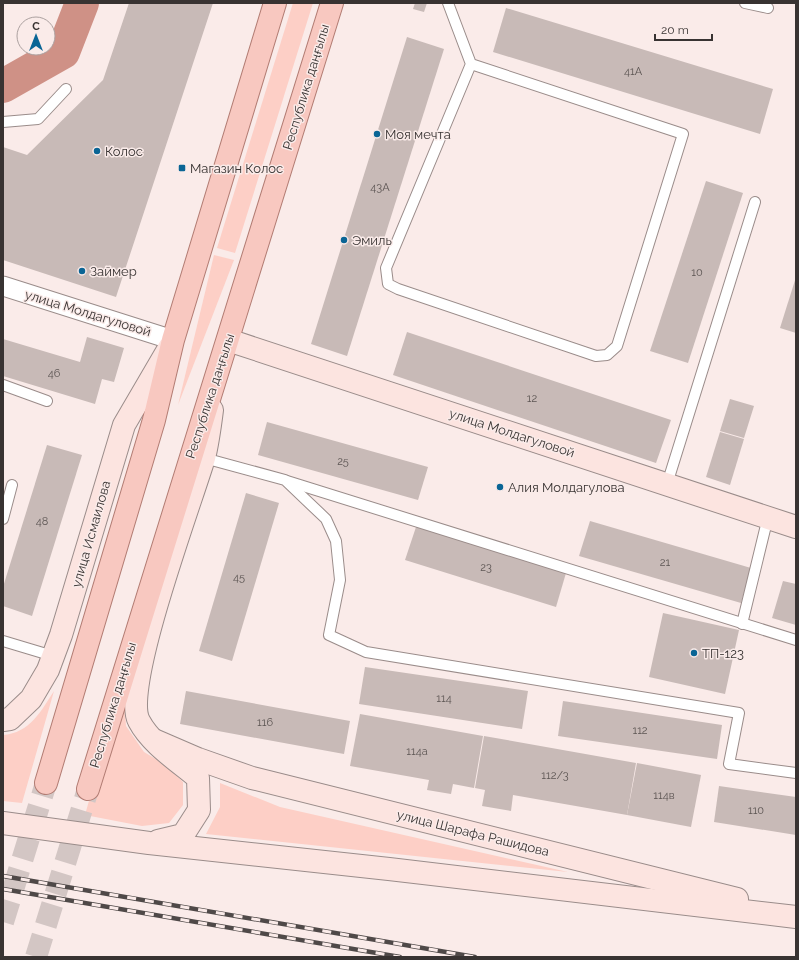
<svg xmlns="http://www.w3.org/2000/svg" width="799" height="960" font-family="Raleway,sans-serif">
	<rect width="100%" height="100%" fill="#faebe9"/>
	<g fill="#fdcfc6">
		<path d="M 293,3 L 313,3 L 235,253 L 217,248 Z"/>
		<path d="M 214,255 L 234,260 L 178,405 Z"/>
		<path d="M 123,679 L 126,726 L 144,752 L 166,765 L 183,782 L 183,805 L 169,823 L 142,826 L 85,815 Z"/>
		<path d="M 54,691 L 22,803 L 3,801 L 3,735 C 30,733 41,711 54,691 Z"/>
		<path d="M 220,783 L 280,807 L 568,872 L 206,834 L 220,807 Z"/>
	</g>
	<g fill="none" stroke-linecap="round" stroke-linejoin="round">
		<path stroke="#cf9186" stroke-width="34" d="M 3,86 L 63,52 L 82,3"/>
	</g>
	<g fill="#c8bab7">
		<path d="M 129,3 L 213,3 L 116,297 L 3,260 L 3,147 L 27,155 L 103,80 Z"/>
		<path d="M 415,3 L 427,3 L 424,12 L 413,9 Z"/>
		<path d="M 506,8 L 773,89 L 760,134 L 493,52 Z"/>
		<path d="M 407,37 L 444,49 L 347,356 L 311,344 Z"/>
		<path d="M 706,181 L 743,193 L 688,363 L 650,351 Z"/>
		<path d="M 796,277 L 796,333 L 780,328 Z"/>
		<path d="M 407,332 L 671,420 L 656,463 L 393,375 Z"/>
		<path d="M 87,337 L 124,348 L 114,382 L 102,379 L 95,404 L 3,376 L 3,339 L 80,362 Z"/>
		<path d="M 730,399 L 754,406 L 744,438 L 720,431 Z"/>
		<path d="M 267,422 L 428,467 L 418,500 L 258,455 Z"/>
		<path d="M 720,432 L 744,439 L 730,485 L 706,477 Z"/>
		<path d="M 47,445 L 82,455 L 32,616 L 3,606 L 3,587 Z"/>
		<path d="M 246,493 L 279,503 L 232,661 L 199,651 Z"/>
		<path d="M 590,521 L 751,568 L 741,603 L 579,556 Z"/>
		<path d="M 416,527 L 566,573 L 556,607 L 405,560 Z"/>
		<path d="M 783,581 L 796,584 L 796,625 L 772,618 Z"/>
		<path d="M 663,613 L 739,630 L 725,694 L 649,677 Z"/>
		<path d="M 365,667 L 528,691 L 522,729 L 359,704 Z"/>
		<path d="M 186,691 L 350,721 L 344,754 L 180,724 Z"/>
		<path d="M 563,701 L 722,725 L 717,759 L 558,736 Z"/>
		<path d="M 360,714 L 483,736 L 474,788 L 453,784 L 451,794 L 427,790 L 429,780 L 350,766 Z"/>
		<path d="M 484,736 L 636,763 L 627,815 L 513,795 L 511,811 L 482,806 L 485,790 L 475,788 Z"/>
		<path d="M 637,763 L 701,775 L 691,827 L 627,815 Z"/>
		<path d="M 719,786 L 796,797 L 796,835 L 714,822 Z"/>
	</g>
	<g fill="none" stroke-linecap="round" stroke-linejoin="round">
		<g stroke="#d3c6c4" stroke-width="22" stroke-dasharray="22 11" stroke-linecap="butt">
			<path d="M 3,922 L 46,783"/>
			<path d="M 36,957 L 88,789"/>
		</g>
		<g stroke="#9a8c8a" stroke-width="12">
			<g id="lane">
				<path d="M 448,3 L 471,64 L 683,134 L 617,346 L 607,355 L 596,356 L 398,289 L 388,284 L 386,268 L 471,64"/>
				<path d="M 745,3 L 768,8"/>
				<path d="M 3,122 L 38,119 L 66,89"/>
				<path d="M 3,385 L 47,401"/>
				<path d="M 204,458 L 285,480 L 326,519 L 336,541 L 340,580 L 329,635 L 366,652 L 739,713 L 729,764 L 796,773"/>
				<path d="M 287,481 L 796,640"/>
				<path d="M 667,484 L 755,202"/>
				<path d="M 3,519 L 12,485"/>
				<path d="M 742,624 L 768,517"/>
				<path d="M 3,641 L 53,656"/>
			</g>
		</g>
		<g stroke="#9a8c8a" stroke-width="21">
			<path id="street" d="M 3,286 L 173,340"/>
		</g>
		<g stroke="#9a8c8a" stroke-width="24">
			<g id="secondary">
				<path d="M 228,340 L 796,527"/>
				<path d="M 3,720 L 10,719 L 31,699 L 48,670 L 61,635 L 124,425 L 169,348"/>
				<path d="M 154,740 L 198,759 L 252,778 L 737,899"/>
				<path d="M 3,823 L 149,843 L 389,869 L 796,917"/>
				<path d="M 158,841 L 183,835 L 199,810 L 198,778 C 178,761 151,744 139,721 C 121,688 191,502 204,458 C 208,442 210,426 212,410"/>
			</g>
		</g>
		<g stroke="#b27c73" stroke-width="24">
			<g id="primary">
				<path d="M 46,783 L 154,420 L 173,340 L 275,3"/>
				<path d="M 88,789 L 332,3"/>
			</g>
		</g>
		<use href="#lane" stroke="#fff" stroke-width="10"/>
		<use href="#street" stroke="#fff" stroke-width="19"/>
		<use href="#secondary" stroke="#fce4e0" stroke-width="22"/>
		<use href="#primary" stroke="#f8c8c0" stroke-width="22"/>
		<g stroke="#4f4948" stroke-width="4.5">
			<g id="rail">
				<path d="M 3,876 L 475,957"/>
				<path d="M 3,889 L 400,957"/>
			</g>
		</g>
		<use href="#rail" stroke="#faebe9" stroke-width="3" stroke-dasharray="9" stroke-linecap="butt"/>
	</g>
	<g fill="#0a6595" stroke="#faebe9" stroke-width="1.5">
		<circle cx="377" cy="134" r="4"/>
		<circle cx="97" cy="151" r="4"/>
		<rect x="178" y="164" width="8" height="8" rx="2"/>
		<circle cx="344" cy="240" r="4"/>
		<circle cx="82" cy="271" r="4"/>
		<circle cx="500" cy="487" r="4"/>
		<circle cx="694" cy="653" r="4"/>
	</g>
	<g text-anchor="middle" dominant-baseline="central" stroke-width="3" stroke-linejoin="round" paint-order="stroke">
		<g font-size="11" fill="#5c5553">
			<text x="633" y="71">41А</text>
			<text x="380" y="187">43А</text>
			<text x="697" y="272">10</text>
			<text x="54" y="373">46</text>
			<text x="532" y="398">12</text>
			<text x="343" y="461">25</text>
			<text x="42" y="521">48</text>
			<text x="665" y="562">21</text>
			<text x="486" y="567">23</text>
			<text x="239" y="577">45</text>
			<text x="444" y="698">114</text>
			<text x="265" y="722">116</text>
			<text x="640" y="730">112</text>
			<text x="417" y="751">114а</text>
			<text x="555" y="775">112/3</text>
			<text x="664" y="795">114в</text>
			<text x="756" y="810">110</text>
		</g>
		<g font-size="13" fill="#383332" stroke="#faebe9">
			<text transform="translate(306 87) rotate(-73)">Республика даңғылы</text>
			<text transform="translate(88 313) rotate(17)">улица Молдагуловой</text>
			<text transform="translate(210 396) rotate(-72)">Республика даңғылы</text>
			<text transform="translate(512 433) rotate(18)">улица Молдагуловой</text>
			<text transform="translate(91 534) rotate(-74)">улица Исмаилова</text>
			<text transform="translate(113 705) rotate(-73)">Республика даңғылы</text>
			<text transform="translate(473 833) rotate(14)">улица Шарафа Рашидова</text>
		</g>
		<g font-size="13" fill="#383332" stroke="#faebe9" text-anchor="start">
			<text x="385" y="134">Моя мечта</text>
			<text x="105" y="151">Колос</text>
			<text x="190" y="168">Магазин Колос</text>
			<text x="352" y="240">Эмиль</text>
			<text x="90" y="271">Займер</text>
			<text x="508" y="487">Алия Молдагулова</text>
			<text x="702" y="653">ТП-123</text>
		</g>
	</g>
	<rect width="799" height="960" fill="none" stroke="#383332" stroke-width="8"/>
	<g transform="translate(36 36)"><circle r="19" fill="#faebe9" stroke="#aca1a0"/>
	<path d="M0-3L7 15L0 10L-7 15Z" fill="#0a6595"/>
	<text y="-6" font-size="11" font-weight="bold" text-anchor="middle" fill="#383332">С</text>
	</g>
	<path d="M655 34v6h57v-6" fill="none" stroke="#383332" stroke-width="2"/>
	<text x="661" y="34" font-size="12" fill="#383332" stroke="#faebe9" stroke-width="3" paint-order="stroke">20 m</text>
</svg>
